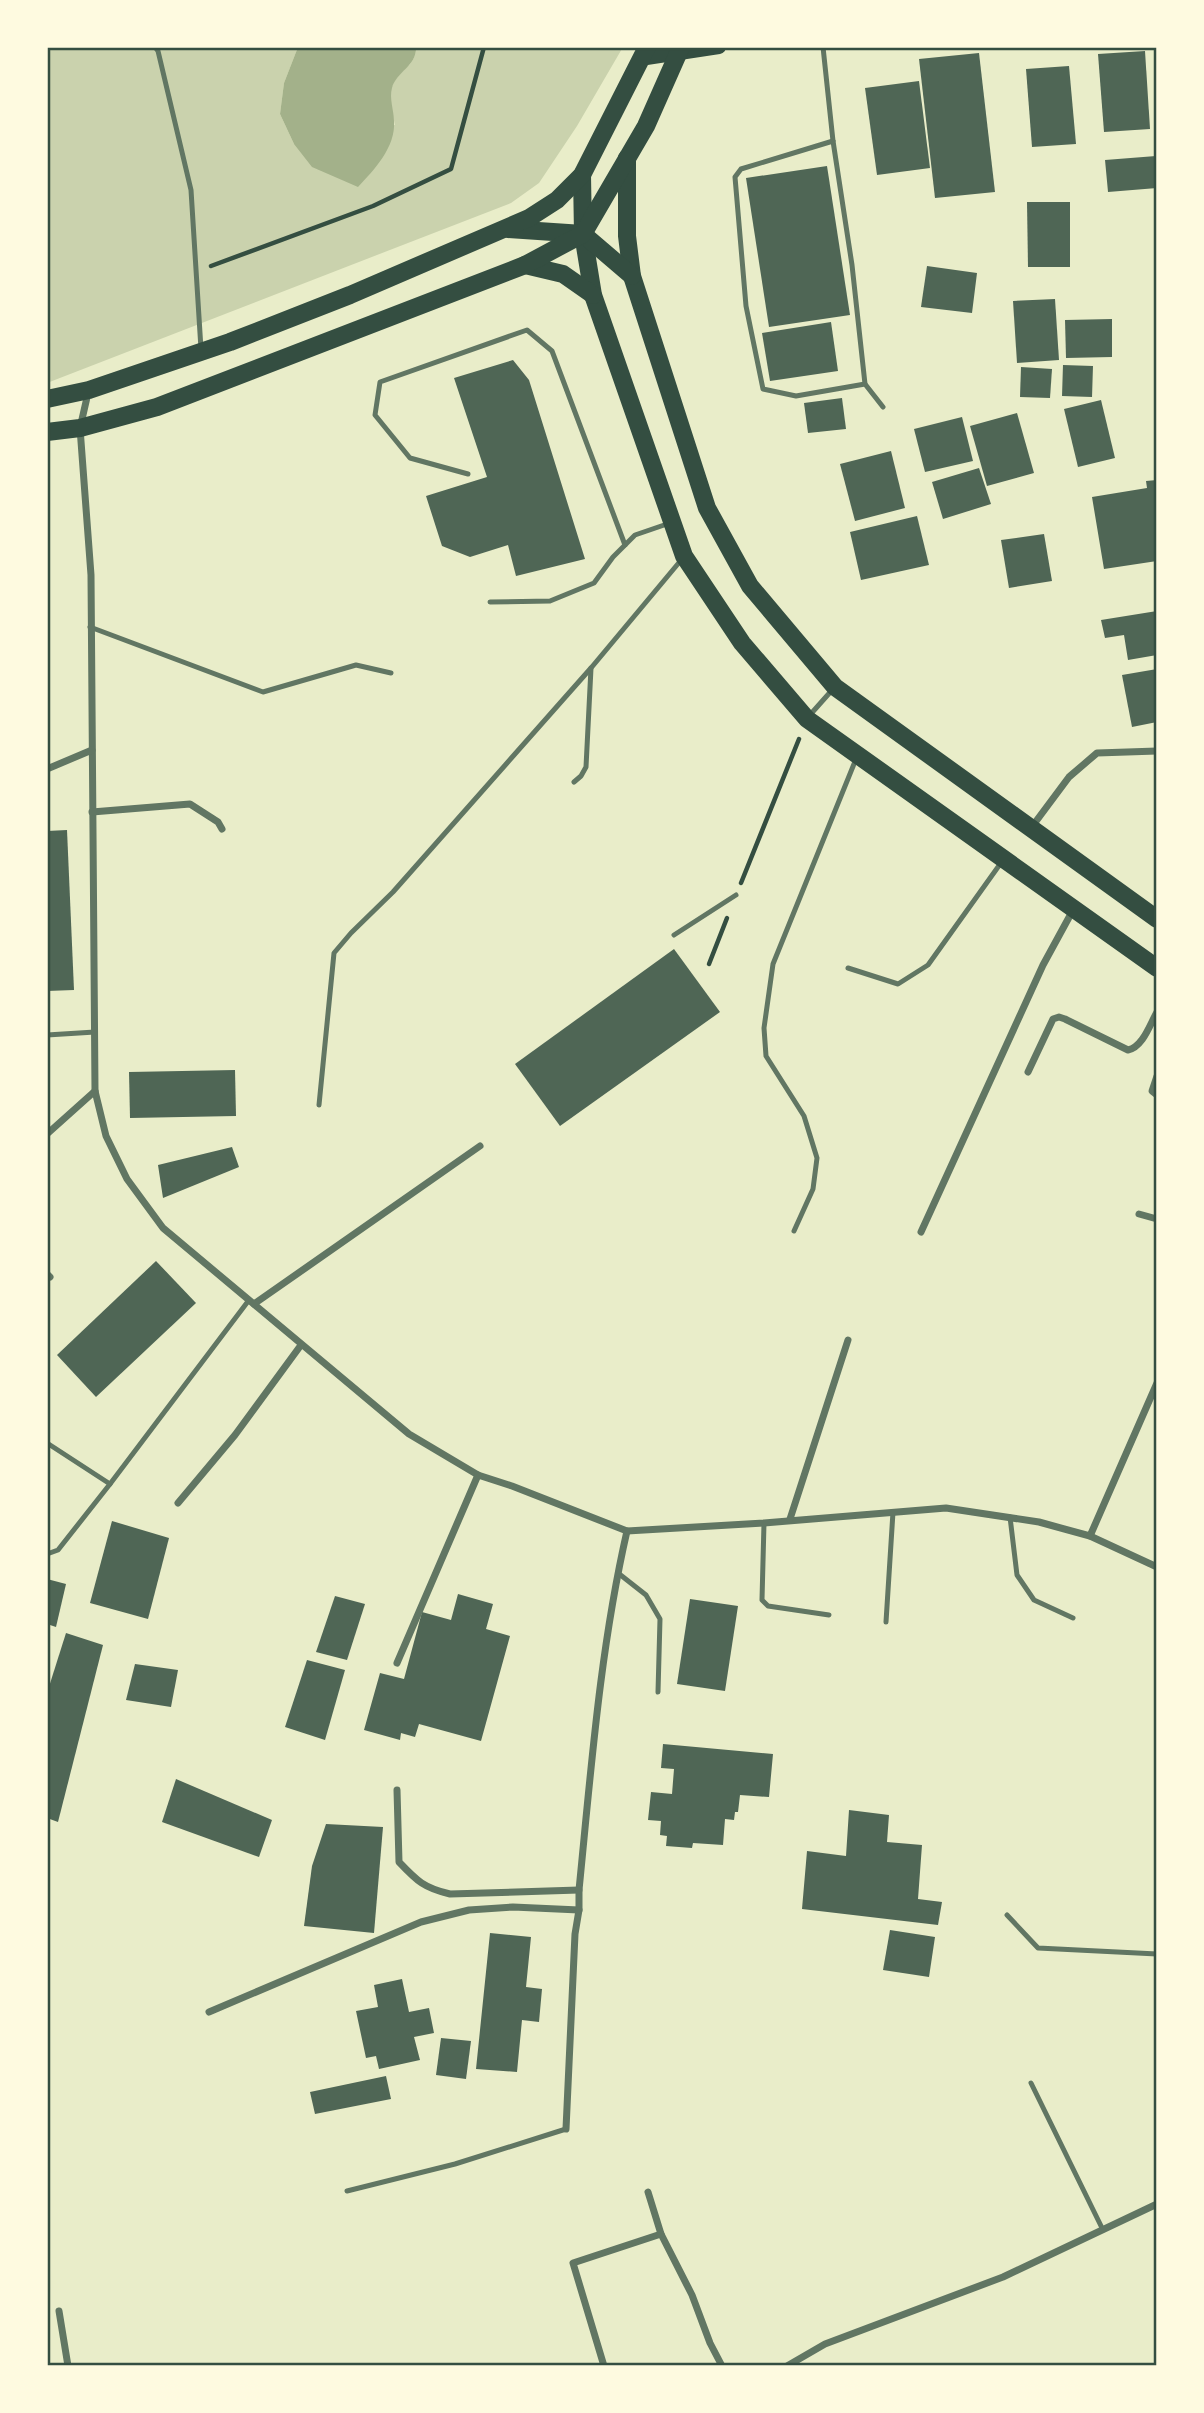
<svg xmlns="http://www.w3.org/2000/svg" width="1204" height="2413" font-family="'Open Sans',sans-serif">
	<rect width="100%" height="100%" fill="#e9edc9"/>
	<path fill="#cad2ad" d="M 47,47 L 298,47 L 284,83 L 280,114 L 294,144 L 395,125 C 393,115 389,100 391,90 C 394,72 417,67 416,47 L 623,47 L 577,126 L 539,183 L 511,203 L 47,383 Z"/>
	<path fill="#a3b18a" d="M 298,47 L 416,47 C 417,66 396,72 392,88 C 389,98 394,111 394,121 C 396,147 374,170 358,187 L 312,167 L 294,144 L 280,114 L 284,83 Z"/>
	<g fill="#4f6655">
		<path d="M 1145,51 L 1150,129 L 1104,132 L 1098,54 Z"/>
		<path d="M 979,53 L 995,192 L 935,198 L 919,59 Z"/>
		<path d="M 1069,66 L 1076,144 L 1032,147 L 1026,69 Z"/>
		<path d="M 919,81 L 930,168 L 877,175 L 865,88 Z"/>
		<path d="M 1156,156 L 1157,188 L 1108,192 L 1105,160 Z"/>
		<path d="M 827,166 L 850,315 L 769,327 L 746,178 Z"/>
		<path d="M 1027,202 L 1070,202 L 1070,267 L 1028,267 Z"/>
		<path d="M 927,266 L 977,273 L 972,313 L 921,307 Z"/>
		<path d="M 1055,299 L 1059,360 L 1017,363 L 1013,301 Z"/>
		<path d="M 1112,319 L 1112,357 L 1066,358 L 1065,320 Z"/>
		<path d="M 831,322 L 838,371 L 770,381 L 762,333 Z"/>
		<path d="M 513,360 L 529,380 L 585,559 L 516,576 L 508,545 L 470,557 L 442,546 L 426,496 L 487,477 L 454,378 Z"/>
		<path d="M 1063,365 L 1093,366 L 1092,397 L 1062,396 Z"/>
		<path d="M 1021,367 L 1052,369 L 1050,398 L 1020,397 Z"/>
		<path d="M 842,398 L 846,429 L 808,433 L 804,403 Z"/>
		<path d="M 1101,400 L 1115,458 L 1078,467 L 1064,409 Z"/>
		<path d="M 1017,413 L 1034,473 L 987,486 L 970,426 Z"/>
		<path d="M 962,417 L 973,461 L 925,472 L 914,429 Z"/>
		<path d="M 891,451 L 905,508 L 855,521 L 840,464 Z"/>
		<path d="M 979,468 L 991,504 L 943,519 L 932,482 Z"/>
		<path d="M 1157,480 L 1157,561 L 1104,569 L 1092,497 L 1147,488 L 1146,481 Z"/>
		<path d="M 917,516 L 929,565 L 861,580 L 850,532 Z"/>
		<path d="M 1044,534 L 1052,581 L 1009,588 L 1001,540 Z"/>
		<path d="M 1157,611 L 1157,655 L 1128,660 L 1124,635 L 1105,638 L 1101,620 Z"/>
		<path d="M 1157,669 L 1157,722 L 1132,727 L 1122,675 Z"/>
		<path d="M 67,830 L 74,990 L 47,991 L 47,831 Z"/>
		<path d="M 674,949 L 720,1012 L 560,1126 L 515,1064 Z"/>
		<path d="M 235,1070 L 236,1116 L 130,1118 L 129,1072 Z"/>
		<path d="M 232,1147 L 239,1167 L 163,1198 L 158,1165 Z"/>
		<path d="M 156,1261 L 196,1303 L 96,1397 L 57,1355 Z"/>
		<path d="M 112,1521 L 169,1538 L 148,1619 L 90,1603 Z"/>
		<path d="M 47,1579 L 66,1584 L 56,1627 L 47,1624 Z"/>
		<path d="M 458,1594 L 493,1604 L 486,1629 L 510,1636 L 481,1741 L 419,1724 L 415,1737 L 401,1733 L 400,1740 L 364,1730 L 380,1673 L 404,1679 L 422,1612 L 451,1620 Z"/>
		<path d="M 335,1596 L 365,1604 L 347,1660 L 316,1652 Z"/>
		<path d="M 690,1599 L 738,1606 L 725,1691 L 677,1684 Z"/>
		<path d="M 66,1633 L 103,1645 L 58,1822 L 47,1818 L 47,1693 Z"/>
		<path d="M 307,1660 L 345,1670 L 325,1740 L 285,1727 Z"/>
		<path d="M 135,1664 L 178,1670 L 171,1707 L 126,1700 Z"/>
		<path d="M 663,1744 L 773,1754 L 769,1797 L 740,1795 L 738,1812 L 735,1812 L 734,1820 L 725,1819 L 723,1845 L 693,1843 L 692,1848 L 666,1846 L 667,1836 L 660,1835 L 661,1821 L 648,1820 L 651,1792 L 672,1794 L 674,1769 L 661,1768 Z"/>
		<path d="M 176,1779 L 272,1820 L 259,1857 L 162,1822 Z"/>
		<path d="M 849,1810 L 889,1815 L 887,1842 L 922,1845 L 918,1899 L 942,1902 L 938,1925 L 802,1909 L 807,1851 L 846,1856 Z"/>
		<path d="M 326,1824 L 383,1827 L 374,1933 L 304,1926 L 312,1866 Z"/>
		<path d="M 890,1930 L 935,1937 L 929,1977 L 883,1970 Z"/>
		<path d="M 490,1933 L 531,1937 L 526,1987 L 542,1989 L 539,2022 L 522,2020 L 517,2072 L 476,2069 Z"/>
		<path d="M 402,1979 L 409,2012 L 429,2008 L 434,2033 L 414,2037 L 420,2060 L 379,2069 L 376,2056 L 366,2058 L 356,2011 L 378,2007 L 374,1985 Z"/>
		<path d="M 441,2038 L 471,2041 L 466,2079 L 436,2075 Z"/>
		<path d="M 386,2076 L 391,2099 L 315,2114 L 310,2092 Z"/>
	</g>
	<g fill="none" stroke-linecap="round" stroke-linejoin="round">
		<g stroke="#344e41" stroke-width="4.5">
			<path d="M 211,266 L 373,206 L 451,169 L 484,47"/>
			<path d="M 741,883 L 799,739"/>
			<path d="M 709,964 L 727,918"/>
		</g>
		<g stroke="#617663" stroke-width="5">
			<path d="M 155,47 L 158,51 L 191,190 L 201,349"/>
			<path d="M 823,47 L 833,141 L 852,265 L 865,384 L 883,407"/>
			<path d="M 833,141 L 741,169 L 735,177 L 746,306 L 763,389 L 796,396 L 865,384"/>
			<path d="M 468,474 L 410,458 L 375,415 L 380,382 L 527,330 L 552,351 L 625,545"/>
			<path d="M 490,602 L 550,601 L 594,583 L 613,557 L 635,535 L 670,523"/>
			<path d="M 90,627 L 263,692 L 356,665 L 391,673"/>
			<path d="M 809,716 L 833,689"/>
			<path d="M 574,782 L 581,776 L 586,767 L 591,668"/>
			<path d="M 674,935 L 736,895"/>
			<path d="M 848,968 L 898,984 L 928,965 L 1003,860"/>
			<path d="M 47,1035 L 95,1032"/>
			<path d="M 319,1105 L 334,953 L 351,933 L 393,892 L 591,668 L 682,559"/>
			<path d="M 794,1231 L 813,1189 L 817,1158 L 804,1116 L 766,1056 L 764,1028 L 773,964 L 856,759"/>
			<path d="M 47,1443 L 110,1484"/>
			<path d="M 1010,1517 L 1017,1575 L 1034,1600 L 1073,1618"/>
			<path d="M 764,1523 L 762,1600 L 768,1606 L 829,1615"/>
			<path d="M 47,1554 L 58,1550 L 110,1484 L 249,1300"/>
			<path d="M 618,1573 L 646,1595 L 660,1619 L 658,1692"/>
			<path d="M 886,1622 L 893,1512"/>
			<path d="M 1007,1915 L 1038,1948 L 1157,1954"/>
			<path d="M 1031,2083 L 1103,2230"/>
			<path d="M 347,2191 L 455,2164 L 566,2129"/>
		</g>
		<g stroke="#617663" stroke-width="7">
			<path d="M 88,393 L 80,428 L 91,575 L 95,1091 L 106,1136 L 127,1179 L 163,1228 L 409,1434 L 478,1475 L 512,1486 L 627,1531 L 764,1523 L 946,1508 L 1039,1522 L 1090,1536 L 1157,1567"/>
			<path d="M 47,769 L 92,750"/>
			<path d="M 92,812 L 190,804 L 218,822 L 222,829"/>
			<path d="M 1031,828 L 1069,777 L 1097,753 L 1157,751"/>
			<path d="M 1028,1072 L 1053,1019 L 1059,1017 L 1065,1019 L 1128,1050 C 1143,1047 1150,1024 1157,1012"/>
			<path d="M 1157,1076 L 1152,1091 L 1157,1095"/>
			<path d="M 47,1134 L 95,1091"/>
			<path d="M 1139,1214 L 1157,1219"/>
			<path d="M 921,1232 L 1043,965 L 1073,910"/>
			<path d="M 47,1274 L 50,1277"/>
			<path d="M 254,1304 L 480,1146"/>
			<path d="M 178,1503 L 235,1435 L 301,1345"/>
			<path d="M 790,1519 L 848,1340"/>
			<path d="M 1090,1536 L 1157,1383"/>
			<path d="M 397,1663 L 478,1475"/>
			<path d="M 397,1790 L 399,1862 C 417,1881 424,1888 450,1894 L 579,1890"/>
			<path d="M 209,2012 L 421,1922 L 469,1910 L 513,1907 L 579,1910"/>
			<path d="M 566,2129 L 575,1934 L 579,1910 L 579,1890 C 591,1770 600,1649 627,1531"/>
			<path d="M 648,2192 L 661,2234 L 692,2295 L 710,2343 L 722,2366"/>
			<path d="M 59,2311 L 68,2366"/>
			<path d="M 604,2366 L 573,2263 L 661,2234"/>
			<path d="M 787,2366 L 825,2344 L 1003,2277 L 1157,2204"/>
		</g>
		<path stroke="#344e41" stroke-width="14" d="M 640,59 L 719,47"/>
		<g stroke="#344e41" stroke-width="18">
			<path d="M 627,158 L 627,236 L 632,276 L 707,508 L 750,586 L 835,687 L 1157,919"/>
			<path d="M 582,175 L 583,234 L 593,295 L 684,556 L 742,643 L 807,719 L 1157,968"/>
			<path d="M 508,229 L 583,234 L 632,276"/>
			<path d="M 525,265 L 563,274 L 593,295"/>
			<path d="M 47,399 L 89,390 L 230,342 L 350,295 L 529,218 L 557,200 L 582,175 L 647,47"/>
			<path d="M 47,432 L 80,428 L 157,407 L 525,265 L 583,234 L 646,126 L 681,47"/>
		</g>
	</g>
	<rect width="1204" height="2413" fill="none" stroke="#fefae0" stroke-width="98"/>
	<rect x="49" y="49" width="1106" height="2315" fill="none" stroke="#344e41" stroke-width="2.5"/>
</svg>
